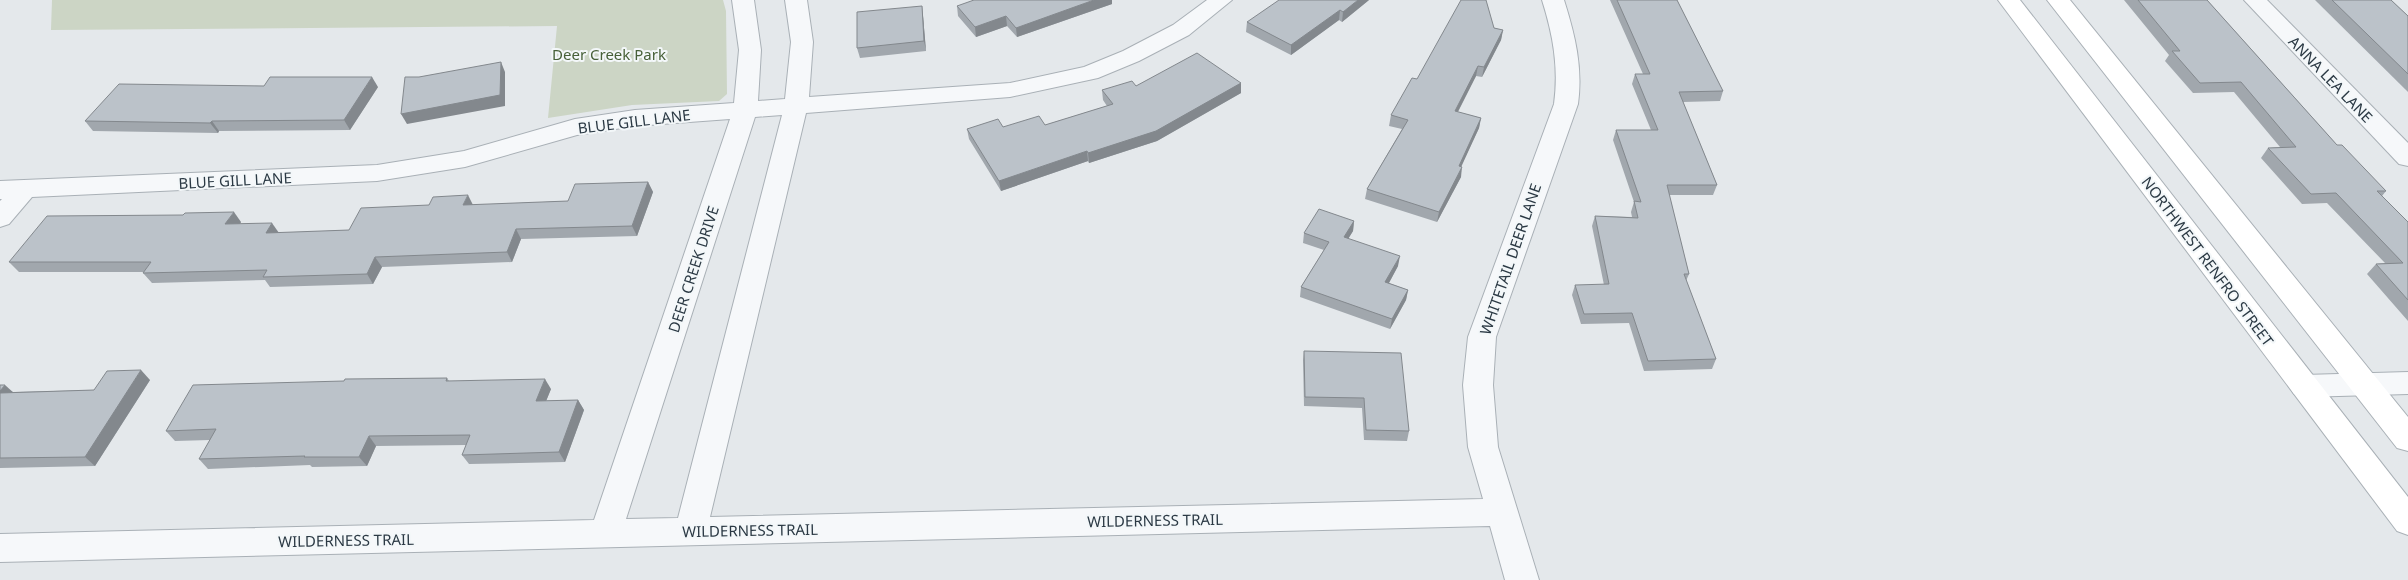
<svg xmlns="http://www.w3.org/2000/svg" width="2408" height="580" font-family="'Noto Sans',sans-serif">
	<rect width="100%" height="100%" fill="#e4e8eb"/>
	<path fill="#ccd5c5" d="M 52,0 L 723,0 L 726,11 L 727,94 L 719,101 L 632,105 L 548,118 L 557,26 L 51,30 Z"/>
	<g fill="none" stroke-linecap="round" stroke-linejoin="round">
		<g stroke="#a9b0b6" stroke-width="2">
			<g id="minor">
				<path d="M 732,0 L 754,0 L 761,50 L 758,101 L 785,99 L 791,42 L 785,0 L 807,0 L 813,42 L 809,97 L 1010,83 L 1084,67 L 1123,51 L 1173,25 L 1207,0 L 1232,0 L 1189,35 L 1139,61 L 1098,78 L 1010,97 L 806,113 L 710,517 L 1483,499 L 1468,447 L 1463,385 L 1468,337 L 1554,104 C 1559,67 1553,35 1542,0 L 1564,0 C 1575,35 1583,67 1578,104 L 1496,337 L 1493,385 L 1498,447 L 1539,580 L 1505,580 L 1490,526 L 0,562 L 0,534 L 594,520 L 730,119 L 635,126 L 577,135 L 465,167 L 377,181 L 32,197 L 9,224 L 0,227 L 0,201 L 2,199 L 0,199 L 0,181 L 377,165 L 464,151 L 575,119 L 635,110 L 734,103 L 739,50 ZM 782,115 L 678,518 L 626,519 L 755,117 Z"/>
				<path d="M 2244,0 L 2267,0 L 2408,143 L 2408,166 L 2399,164 Z"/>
				<path d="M 2408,372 L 2408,394 L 2304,397 L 2294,394 L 2289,386 L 2294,378 L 2304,375 Z"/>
			</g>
		</g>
		<g stroke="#a9b0b6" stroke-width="2">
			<g id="secondary">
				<path d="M 1998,0 L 2020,0 L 2408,497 L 2408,535 L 2397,531 Z"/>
				<path d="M 2047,0 L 2070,0 L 2408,417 L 2408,451 L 2397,448 Z"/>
			</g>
		</g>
		<use href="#minor" fill="#f6f8fa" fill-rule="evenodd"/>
		<use href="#secondary" fill="#fff" fill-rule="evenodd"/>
	</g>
	<g fill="#a1a7ad">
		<path d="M 1369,0 L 1342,22 L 1339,20 L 1291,55 L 1246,32 L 1247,22 Z"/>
		<path d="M 1610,0 L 1677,0 L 1723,91 L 1720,101 L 1683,102 L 1717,185 L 1713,195 L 1669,195 L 1689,274 L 1686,281 L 1716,359 L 1712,369 L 1644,371 L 1629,323 L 1581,324 L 1572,295 L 1575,285 L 1604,285 L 1592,226 L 1595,216 L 1632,217 L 1631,212 L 1634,202 L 1613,140 L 1616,130 L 1651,130 L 1632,84 L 1635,74 L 1643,74 Z"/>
		<path d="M 2124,0 L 2207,0 L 2337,145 L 2386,191 L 2382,196 L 2408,222 L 2408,321 L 2367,274 L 2376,264 L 2385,263 L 2327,203 L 2302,204 L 2261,158 L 2268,148 L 2280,147 L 2234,92 L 2193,93 L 2165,61 L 2169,55 Z"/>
		<path d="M 2315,0 L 2391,0 L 2408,16 L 2408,92 Z"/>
		<path d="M 1112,4 L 1017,37 L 1007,26 L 976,37 L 958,16 L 957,6 Z"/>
		<path d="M 922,6 L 923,16 L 926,51 L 860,58 L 857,48 Z"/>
		<path d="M 1494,28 L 1503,30 L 1501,40 L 1482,77 L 1476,76 L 1458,112 L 1481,118 L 1479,128 L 1461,166 L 1461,177 L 1437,222 L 1365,199 L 1367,189 L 1402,129 L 1389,126 L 1391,115 Z"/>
		<path d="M 1241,83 L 1241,93 L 1157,141 L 1089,163 L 1088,161 L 1001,191 L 969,139 L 967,129 L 1045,125 L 1107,106 L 1103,100 L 1102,90 L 1136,86 Z"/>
		<path d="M 378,87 L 350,130 L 219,131 L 218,133 L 93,131 L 85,121 Z"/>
		<path d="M 648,182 L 653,192 L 637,236 L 521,239 L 512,262 L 382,267 L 373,284 L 270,287 L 265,280 L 152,283 L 143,273 L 144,272 L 19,272 L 9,262 L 183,215 L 241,222 L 240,224 L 279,233 L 349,230 L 473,205 L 568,201 Z"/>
		<path d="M 1354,221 L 1353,231 L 1348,239 L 1398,266 L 1389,283 L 1408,290 L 1406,300 L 1390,329 L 1300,297 L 1301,287 L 1324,250 L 1303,243 L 1304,233 Z"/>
		<path d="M 1304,351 L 1409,431 L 1407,441 L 1364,440 L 1362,408 L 1304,406 L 1303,360 Z"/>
		<path d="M 447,378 L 449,381 L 551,389 L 546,401 L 578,400 L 584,410 L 565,462 L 469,464 L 462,455 L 466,445 L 376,446 L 367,466 L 312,467 L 310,465 L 208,469 L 199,459 L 210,440 L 175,441 L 166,431 L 344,381 Z"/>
		<path d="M 150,380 L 95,466 L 0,468 L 0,385 L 13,392 L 94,390 Z"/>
	</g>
	<g fill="#83888d">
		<path d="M 1094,0 L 1112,0 L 1112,4 L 1017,37 L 1016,28 Z"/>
		<path d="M 1358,0 L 1369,0 L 1342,22 L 1343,12 Z"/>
		<path d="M 922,6 L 923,16 L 926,51 L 924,41 Z"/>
		<path d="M 1340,10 L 1339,20 L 1291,55 L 1291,45 Z"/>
		<path d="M 1006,16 L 1007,26 L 976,37 L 975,27 Z"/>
		<path d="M 1503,30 L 1501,40 L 1482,77 L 1484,67 Z"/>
		<path d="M 501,62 L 505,72 L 505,106 L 407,124 L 401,114 Z"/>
		<path d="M 1478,66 L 1476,76 L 1453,121 L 1455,111 Z"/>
		<path d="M 372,77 L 378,87 L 350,130 L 344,120 Z"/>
		<path d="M 1241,83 L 1241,93 L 1157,141 L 1089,163 L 1088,153 Z"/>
		<path d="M 1481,118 L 1479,128 L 1457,176 L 1459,166 Z"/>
		<path d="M 212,121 L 219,131 L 218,133 L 210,123 Z"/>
		<path d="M 1087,151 L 1088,161 L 1001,191 L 999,181 Z"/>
		<path d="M 1462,167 L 1461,177 L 1437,222 L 1439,212 Z"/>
		<path d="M 648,182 L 653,192 L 637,236 L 632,226 Z"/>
		<path d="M 468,195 L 473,205 L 463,205 Z"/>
		<path d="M 234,212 L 241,222 L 233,234 L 225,224 Z"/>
		<path d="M 1354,221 L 1353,231 L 1343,247 L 1344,237 Z"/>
		<path d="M 272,223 L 279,233 L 266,233 Z"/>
		<path d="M 516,229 L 521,239 L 512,262 L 507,252 Z"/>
		<path d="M 1400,256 L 1398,266 L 1384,292 L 1385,282 Z"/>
		<path d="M 375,257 L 382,267 L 373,284 L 367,274 Z"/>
		<path d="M 1408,290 L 1406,300 L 1390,329 L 1392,319 Z"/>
		<path d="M 141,370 L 150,380 L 95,466 L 85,457 Z"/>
		<path d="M 545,379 L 551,389 L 542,411 L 536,401 Z"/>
		<path d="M 5,385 L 15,394 L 0,394 L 0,391 Z"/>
		<path d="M 578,400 L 584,410 L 565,462 L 559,452 Z"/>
		<path d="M 369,436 L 376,446 L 367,466 L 359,457 Z"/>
	</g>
	<g fill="#bbc2c9" stroke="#83888d">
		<path d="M 974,0 L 1094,0 L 1016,28 L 1006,16 L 975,27 L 957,6 Z"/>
		<path d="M 1279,0 L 1358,0 L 1343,12 L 1340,10 L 1291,45 L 1247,22 Z"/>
		<path d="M 1461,0 L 1486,0 L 1494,28 L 1503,30 L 1484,67 L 1478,66 L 1455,111 L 1481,118 L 1459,166 L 1462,167 L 1439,212 L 1367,189 L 1408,120 L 1391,115 L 1412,78 L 1417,79 Z"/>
		<path d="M 1617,0 L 1677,0 L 1723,91 L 1679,92 L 1717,185 L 1667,185 L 1689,274 L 1684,274 L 1716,359 L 1648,361 L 1632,313 L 1584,314 L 1575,285 L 1609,284 L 1595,216 L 1638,218 L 1634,201 L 1641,202 L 1616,130 L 1658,130 L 1635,74 L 1650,74 Z"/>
		<path d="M 2138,0 L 2207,0 L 2337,145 L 2342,145 L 2386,191 L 2377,191 L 2408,222 L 2408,300 L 2376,264 L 2403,263 L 2336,193 L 2311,194 L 2268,148 L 2296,147 L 2241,82 L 2200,83 L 2172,51 L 2180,51 Z"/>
		<path d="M 2332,0 L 2391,0 L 2408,16 L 2408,74 Z"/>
		<path d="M 922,6 L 924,41 L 857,48 L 857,12 Z"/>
		<path d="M 1197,53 L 1241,83 L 1156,131 L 1088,153 L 1087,151 L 999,181 L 967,129 L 998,119 L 1003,127 L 1039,116 L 1045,125 L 1113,104 L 1102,90 L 1132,81 L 1136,86 Z"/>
		<path d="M 501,62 L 500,95 L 401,114 L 405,77 L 419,77 Z"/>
		<path d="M 270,77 L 372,77 L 344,120 L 212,121 L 210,123 L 85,121 L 119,84 L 264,86 Z"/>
		<path d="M 648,182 L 632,226 L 516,229 L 507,252 L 375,257 L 367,274 L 263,277 L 267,270 L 143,273 L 151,262 L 9,262 L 47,216 L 183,215 L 185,213 L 234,212 L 225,224 L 272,223 L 266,233 L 349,230 L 361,208 L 429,205 L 433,197 L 468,195 L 463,205 L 568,201 L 575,184 Z"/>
		<path d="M 1319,209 L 1354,221 L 1344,237 L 1400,256 L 1385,282 L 1408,290 L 1392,319 L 1301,287 L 1329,242 L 1304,233 Z"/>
		<path d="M 1304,351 L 1401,353 L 1409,431 L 1366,430 L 1364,398 L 1305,397 Z"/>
		<path d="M 141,370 L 85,457 L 0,458 L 0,393 L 94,390 L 107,371 Z"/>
		<path d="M 447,378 L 446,381 L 545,379 L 536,401 L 578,400 L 559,452 L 462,455 L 470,435 L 369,436 L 359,457 L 304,457 L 305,456 L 199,459 L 216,429 L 166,431 L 193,385 L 344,381 L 345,379 Z"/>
		<path d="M 0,385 L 5,385 L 0,391 Z"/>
	</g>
	<g text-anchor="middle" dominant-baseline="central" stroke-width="4" stroke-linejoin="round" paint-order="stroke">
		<g font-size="15" fill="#476038" stroke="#f3f7f9">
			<text x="609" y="54">Deer Creek Park</text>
		</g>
		<g font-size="15" fill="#2b3944" stroke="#f3f7f9">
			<text transform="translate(2331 79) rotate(46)">ANNA LEA LANE</text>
			<text transform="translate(634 121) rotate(-7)">BLUE GILL LANE</text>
			<text transform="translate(235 180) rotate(-3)">BLUE GILL LANE</text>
			<text transform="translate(1510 259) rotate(-71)">WHITETAIL DEER LANE</text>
			<text transform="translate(2208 261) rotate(53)">NORTHWEST RENFRO STREET</text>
			<text transform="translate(693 269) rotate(-72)">DEER CREEK DRIVE</text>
			<text transform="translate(1155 520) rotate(-1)">WILDERNESS TRAIL</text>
			<text transform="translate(750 530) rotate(-1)">WILDERNESS TRAIL</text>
			<text transform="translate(346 540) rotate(-1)">WILDERNESS TRAIL</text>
		</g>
	</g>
</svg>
